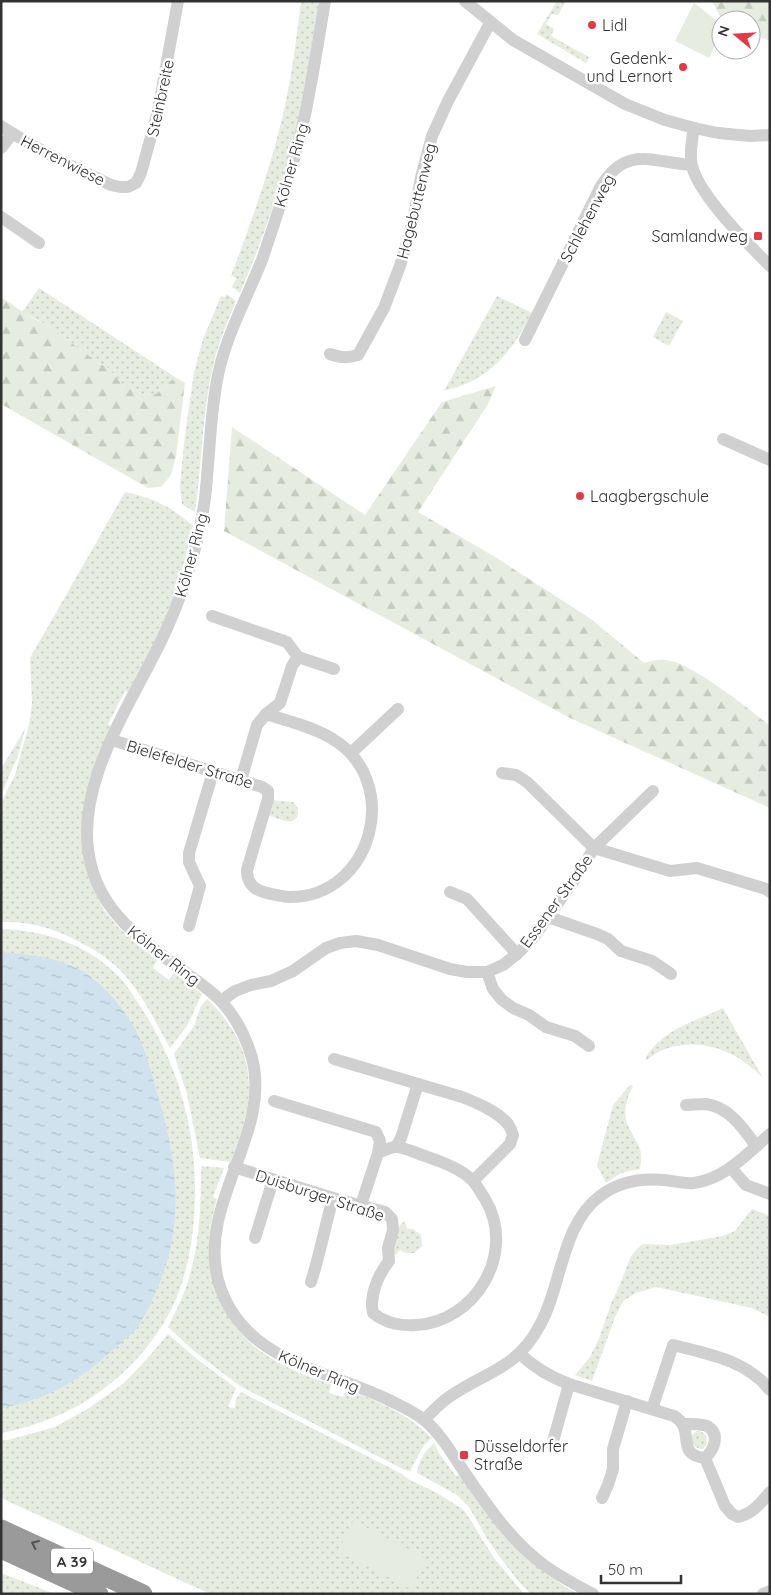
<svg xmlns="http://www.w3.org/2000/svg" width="771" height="1595" font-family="Quicksand,sans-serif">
	<defs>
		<pattern id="grass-dots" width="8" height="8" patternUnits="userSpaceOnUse" patternTransform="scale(1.25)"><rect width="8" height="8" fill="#e6ecdf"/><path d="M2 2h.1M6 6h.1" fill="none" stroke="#c6cbc0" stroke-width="1.8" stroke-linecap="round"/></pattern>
		<pattern id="forest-firs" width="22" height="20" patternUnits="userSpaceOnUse" patternTransform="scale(1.25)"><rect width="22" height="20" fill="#e6ecdf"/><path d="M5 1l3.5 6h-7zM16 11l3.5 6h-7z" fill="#c6cbc0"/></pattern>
		<pattern id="water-ripples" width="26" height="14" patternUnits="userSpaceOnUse" patternTransform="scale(1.25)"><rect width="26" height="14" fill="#cfe2ee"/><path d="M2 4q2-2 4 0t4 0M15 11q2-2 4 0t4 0" fill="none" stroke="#b2c2cd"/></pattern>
	</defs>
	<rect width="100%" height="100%" fill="#fff"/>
	<g fill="url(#grass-dots)">
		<path d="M 301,1 L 319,1 C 310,53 304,106 289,156 C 275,203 259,249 240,293 L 232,287 L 236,278 L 231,276 C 250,226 268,175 281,123 C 291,83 296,42 301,1 Z"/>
		<path d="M 557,1 L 566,1 L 558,15 L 552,14 L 546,24 L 554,29 L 551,36 L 589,57 L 586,63 L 537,34 Z"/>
		<path d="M 39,288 L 175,377 L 156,394 L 144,395 L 123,385 L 108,368 L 99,363 L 47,325 L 22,312 Z"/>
		<path d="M 227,294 L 236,301 C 227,323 218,344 213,366 C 202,414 202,464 195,512 L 182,504 L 180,486 L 184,443 L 194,372 L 203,339 L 221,296 L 225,297 Z"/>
		<path d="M 497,296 L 532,313 C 517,342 501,366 470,382 C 462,386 453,388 444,391 Z"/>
		<path d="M 666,312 L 683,321 L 669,346 L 653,337 Z"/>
		<path d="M 125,492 C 151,497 174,508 193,526 C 186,554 180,582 169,608 C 158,637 142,664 128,692 L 125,691 L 108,724 L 111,726 L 92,775 L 92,886 L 104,910 L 119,928 L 140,947 L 157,960 L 153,968 L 169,980 L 174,972 L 202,994 L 187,1026 L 170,1048 C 155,1021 140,989 117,967 C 104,955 88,946 72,938 C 50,927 26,921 1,922 L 1,803 L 15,775 L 29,725 L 32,704 L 30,658 Z"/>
		<path d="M 26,727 L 17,758 L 1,795 L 1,769 Z"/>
		<path d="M 272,800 L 293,802 C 297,806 299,809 298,814 C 294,828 277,818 268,815 Z"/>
		<path d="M 1,929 C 45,930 89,945 120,978 C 128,987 135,998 142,1009 C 185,1076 201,1150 193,1229 C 190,1257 183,1287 170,1312 C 135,1377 73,1420 1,1433 Z"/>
		<path d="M 207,999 C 239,1029 255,1065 247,1110 C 243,1128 237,1145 231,1162 L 200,1158 L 187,1094 L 174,1054 L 194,1026 L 201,1006 Z"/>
		<path d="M 723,1008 L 763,1078 C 754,1070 746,1062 735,1056 C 708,1041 671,1039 647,1060 L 645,1059 C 662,1029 694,1022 723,1008 Z"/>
		<path d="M 630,1085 L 633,1086 C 630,1092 627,1098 626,1105 C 622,1124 634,1133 640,1149 C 642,1156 641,1162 640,1169 L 621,1173 L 606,1183 L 597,1165 L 613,1105 Z"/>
		<path d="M 201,1166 L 224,1168 L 213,1197 L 217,1199 C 212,1216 208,1234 209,1252 C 210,1303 240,1344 285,1366 C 300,1374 316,1379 331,1384 L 329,1393 L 343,1397 L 346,1389 C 378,1401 408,1414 432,1438 L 424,1445 L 410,1471 L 405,1470 L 240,1386 L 195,1352 L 168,1327 C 176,1311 184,1295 189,1278 C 200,1242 201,1203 201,1166 Z"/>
		<path d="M 752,1209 L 770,1216 L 770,1317 L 752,1308 L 656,1287 L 636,1293 L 623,1301 L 615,1317 L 592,1381 L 575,1375 L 590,1357 L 599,1339 L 612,1301 L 619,1287 L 631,1256 L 642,1244 L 670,1245 L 723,1236 L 735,1231 Z"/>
		<path d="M 405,1221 L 407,1229 L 413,1229 L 421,1235 L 422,1246 L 414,1253 L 406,1253 L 400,1250 L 395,1255 C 390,1247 396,1226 405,1221 Z"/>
		<path d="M 168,1334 L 198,1360 L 236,1388 L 228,1407 L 235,1408 L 236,1399 L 241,1392 L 402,1474 L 408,1479 L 437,1493 L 464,1510 L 494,1558 L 524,1594 L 210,1594 L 1,1498 L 1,1440 L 8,1440 L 55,1427 L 89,1408 L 123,1384 L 147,1359 Z"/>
		<path d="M 696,1431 L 700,1431 L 706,1435 L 707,1444 L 703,1449 C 694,1449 693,1444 691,1436 Z"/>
		<path d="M 434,1443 L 439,1453 L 456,1476 L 460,1475 L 541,1570 L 567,1588 L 578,1594 L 531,1594 L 520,1583 L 502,1560 L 488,1540 L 469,1507 L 457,1495 L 417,1473 C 418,1462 425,1451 434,1443 Z"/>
		<path d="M 1,1573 L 55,1594 L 1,1594 Z"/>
	</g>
	<g fill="url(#forest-firs)">
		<path d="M 712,1 L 770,1 L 770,41 L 751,34 L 751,20 L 722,20 Z"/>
		<path d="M 1,297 L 32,318 L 47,325 L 99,363 L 108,368 L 123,385 L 144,395 L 156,394 L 175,377 L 185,383 L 176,456 L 171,475 L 161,487 L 148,488 L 1,404 Z"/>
		<path d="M 496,386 L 488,404 L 418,512 L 495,557 L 591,619 L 644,663 C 651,661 659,659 666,660 C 691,662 749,709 770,726 L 770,808 L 570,718 L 224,531 L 232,427 L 365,515 L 442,402 Z"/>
	</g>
	<g fill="#e6ecdf">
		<path d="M 694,3 L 721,24 L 721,32 L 709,58 L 675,41 Z"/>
		<path d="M 353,1521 L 426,1558 L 411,1589 L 338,1551 Z"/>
	</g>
	<path fill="url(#water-ripples)" d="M 1,952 C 29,955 61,957 85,973 C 106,986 130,1016 140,1039 C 146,1054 151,1070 155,1086 C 176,1154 187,1221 157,1289 C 151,1302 145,1317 136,1329 C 128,1338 117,1346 108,1354 C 78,1382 42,1401 1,1408 Z"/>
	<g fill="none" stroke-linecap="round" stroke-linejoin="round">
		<g stroke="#d0d0d0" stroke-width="12">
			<path d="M 325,1 C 319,36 314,70 307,105 C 300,142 289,178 277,215 C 272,230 267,245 262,260 C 248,295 230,328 220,366 C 210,409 210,454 205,498 C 199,542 186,585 168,626 C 137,697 70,784 91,865 C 104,918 150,946 190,976 C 201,984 211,991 220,1000 C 235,1016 246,1037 252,1058 C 272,1135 198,1201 218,1280 C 240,1361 325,1369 389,1400 C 401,1406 413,1411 423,1419 C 442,1434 455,1459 469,1479 C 491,1510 512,1542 544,1565 C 559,1576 576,1585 593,1594"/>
			<path d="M 465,1 L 513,40 L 625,104 L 665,120 L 694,128 L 718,133 L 750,136 L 770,135"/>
			<path d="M 1,126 L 30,144 L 71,166 L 111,185 L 120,187 L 128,187 L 136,183 L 141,173 L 158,111 L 178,1"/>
			<path d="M 694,128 C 692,139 689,155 692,166 C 699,195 748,244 770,266"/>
			<path d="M 1,148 L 12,134"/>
			<path d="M 1,217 L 39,243"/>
			<path d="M 525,340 L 601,186 C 627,145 652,162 691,165"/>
			<path d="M 330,354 C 341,358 347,358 358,355 L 384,308 L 400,266 L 412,225 L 421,177 L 432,136 L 448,101 L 490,23"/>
			<path d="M 723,439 L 770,460"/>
			<path d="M 212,616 L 287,642 L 298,657"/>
			<path d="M 298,657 L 334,669"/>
			<path d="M 266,714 L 280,703 L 292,666 L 298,657"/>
			<path d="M 112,740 L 262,787 L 268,791 L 268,799 L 247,870 C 247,886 256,891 271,894 C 277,895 283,897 289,897 C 373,898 404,780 331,738 C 311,726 287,721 266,714 L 257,725 L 241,780"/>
			<path d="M 351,753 L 398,709"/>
			<path d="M 502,773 L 516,775 L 527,782 L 594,848"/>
			<path d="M 594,848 L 670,871 L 697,868 L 766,889 L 770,892"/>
			<path d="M 450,892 L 467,899 L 517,954"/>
			<path d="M 548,917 L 597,934 L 608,939 L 621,951 L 652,961 L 671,974"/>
			<path d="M 189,926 L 200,886 L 189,862 L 189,853 L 213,772"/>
			<path d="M 487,972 L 493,989 L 502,1000 L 513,1008 L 529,1015 L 546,1027 L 575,1036 L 589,1046"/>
			<path d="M 221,1001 L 235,991 L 251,985 L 271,981 L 293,971 L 326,948 L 340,943 L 356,941 L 378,945 L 450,969 L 467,972 L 487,972 L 503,965 L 517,954 L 533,938 L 577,876 L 594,848 L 653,791"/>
			<path d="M 334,1059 L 462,1097 C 477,1103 497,1111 508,1124 C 510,1127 512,1131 513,1135 L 510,1144 L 473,1181"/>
			<path d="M 274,1101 L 376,1132 L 380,1141 L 378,1153"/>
			<path d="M 686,1105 C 692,1105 699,1104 706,1104 C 729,1107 743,1128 756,1146"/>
			<path d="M 396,1147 L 401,1138 L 418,1084"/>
			<path d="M 234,1167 L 333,1198 L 385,1212 L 392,1219 L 393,1230 L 388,1248 L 389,1261 C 378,1275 369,1296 373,1313 C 385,1323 400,1326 416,1325 C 476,1322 517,1252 485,1199 C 481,1193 477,1185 472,1180 C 463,1171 451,1166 439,1161 C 431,1159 402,1146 396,1147 C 390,1147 383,1151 378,1153 L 361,1205"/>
			<path d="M 731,1168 L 746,1185 L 770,1194"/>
			<path d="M 255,1238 L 273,1180"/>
			<path d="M 311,1282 C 320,1254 325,1226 333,1198"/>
			<path d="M 520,1354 C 535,1368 550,1377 569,1384 L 674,1416 C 677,1418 681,1421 683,1425 C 690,1440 680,1455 705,1458 C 714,1450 721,1434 707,1426 C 700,1423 691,1424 682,1424"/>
			<path d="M 652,1409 L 673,1345 C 708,1354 746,1360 770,1390"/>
			<path d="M 424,1420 C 432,1412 440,1403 449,1397 C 487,1371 517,1369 540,1325 C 562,1286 561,1225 600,1196 C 618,1182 641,1178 664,1180 C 674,1181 684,1184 694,1183 C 725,1179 748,1153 770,1134"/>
			<path d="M 552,1445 L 569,1384"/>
			<path d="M 705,1458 L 725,1506 L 732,1514 L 738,1517 C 752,1514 761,1503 770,1492"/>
			<path d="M 602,1498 L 608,1485 L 613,1469 L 613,1449 L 627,1401"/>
			<path d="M 763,1594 L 770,1591"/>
		</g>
		<g stroke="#9a9a9a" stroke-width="19">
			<path d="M 1,1529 L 143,1594"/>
			<path d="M 1,1549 L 99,1594"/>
		</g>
	</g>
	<defs><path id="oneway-chevron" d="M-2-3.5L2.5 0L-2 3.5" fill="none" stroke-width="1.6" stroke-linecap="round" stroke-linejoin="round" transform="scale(1.25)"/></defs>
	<use stroke="#525252" href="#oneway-chevron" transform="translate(35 1544) rotate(-155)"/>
	<g fill="#e63946" stroke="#fff" stroke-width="2">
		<circle cx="592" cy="25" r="5"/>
		<circle cx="683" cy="67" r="5"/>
		<rect x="753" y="231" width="10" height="10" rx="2.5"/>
		<circle cx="580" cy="496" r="5"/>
		<rect x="459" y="1450" width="10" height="10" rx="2.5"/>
	</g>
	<g text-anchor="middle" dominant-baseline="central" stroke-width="5" stroke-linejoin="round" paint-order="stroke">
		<rect fill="#fff" stroke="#707070" stroke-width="1" x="51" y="1548.5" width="42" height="25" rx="4"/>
		<g font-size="15" font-weight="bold" fill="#333">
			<text x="72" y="1561">A 39</text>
		</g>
		<g font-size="16" fill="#333" stroke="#fff" text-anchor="start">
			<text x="602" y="25">Lidl</text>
			<text x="673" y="58" text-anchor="end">Gedenk-<tspan x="673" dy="18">und Lernort</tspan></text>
			<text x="748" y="236" text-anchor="end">Samlandweg</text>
			<text x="590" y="496">Laagbergschule</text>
			<text x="474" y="1446">Düsseldorfer<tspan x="474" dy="18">Straße</tspan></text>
		</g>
		<g font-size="16" fill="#333" stroke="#fff">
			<text transform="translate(160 98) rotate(-78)">Steinbreite</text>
			<text transform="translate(63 160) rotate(27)">Herrenwiese</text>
			<text transform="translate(291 165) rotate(-74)">Kölner Ring</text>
			<text transform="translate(416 201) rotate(-76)">Hagebuttenweg</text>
			<text transform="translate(587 218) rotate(-62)">Schlehenweg</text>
			<text transform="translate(191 555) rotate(-75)">Kölner Ring</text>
			<text transform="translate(190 764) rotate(17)">Bielefelder Straße</text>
			<text transform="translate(556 901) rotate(-54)">Essener Straße</text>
			<text transform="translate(164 955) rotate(38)">Kölner Ring</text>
			<text transform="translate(320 1195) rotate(18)">Duisburger Straße</text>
			<text transform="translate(319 1371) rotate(23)">Kölner Ring</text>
		</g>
	</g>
	<rect width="771" height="1595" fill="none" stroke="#333333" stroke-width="5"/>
	<g transform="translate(736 35) rotate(288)"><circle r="24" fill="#ffffff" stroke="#adadad"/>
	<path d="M0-4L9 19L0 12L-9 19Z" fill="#e63946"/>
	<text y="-8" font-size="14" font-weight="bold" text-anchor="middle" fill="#333333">N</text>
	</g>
	<path d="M601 1575v8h80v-8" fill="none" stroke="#333333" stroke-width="2.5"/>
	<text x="608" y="1575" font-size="15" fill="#333333" stroke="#ffffff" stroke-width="4" paint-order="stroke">50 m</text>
</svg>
